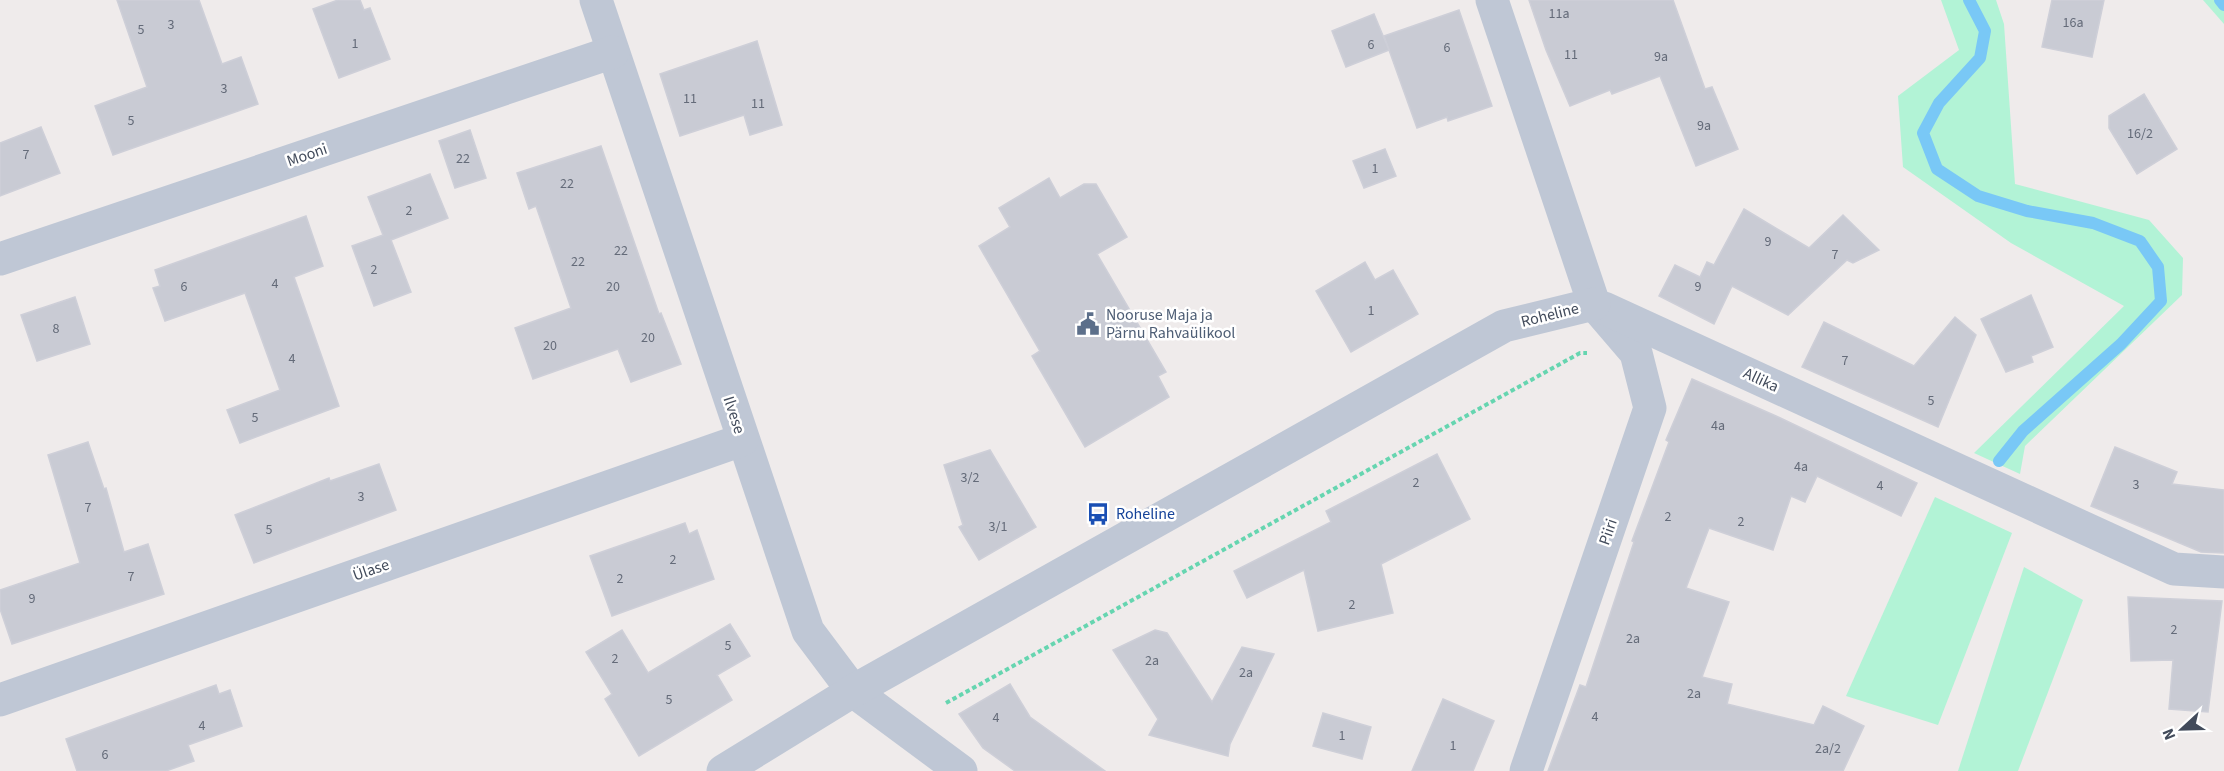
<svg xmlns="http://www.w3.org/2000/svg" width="2224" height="771" font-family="'Source Sans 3',sans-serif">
	<rect width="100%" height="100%" fill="#efebeb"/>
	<g fill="#b2f3d6">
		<path d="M 1941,0 L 1996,0 L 2004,24 L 2015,184 L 2149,220 L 2183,258 L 2182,295 L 2025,446 L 2020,474 L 1974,453 L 2124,306 L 2011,243 L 1903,167 L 1898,96 L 1959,50 Z"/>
		<path d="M 2203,0 L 2224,0 L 2224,24 Z"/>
		<path d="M 1935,497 L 2012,533 L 1938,725 L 1846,696 Z"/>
		<path d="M 2024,567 L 2083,600 L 2018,771 L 1958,771 Z"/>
	</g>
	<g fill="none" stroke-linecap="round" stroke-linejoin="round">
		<g stroke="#79c8f6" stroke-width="12">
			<path d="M 1969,0 L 1985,31 L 1980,58 L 1939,103 L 1923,133 L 1937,169 L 1978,196 L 2027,211 L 2093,223 L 2140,241 L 2158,267 L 2161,301 L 2121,344 L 2023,431 L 1999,461"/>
			<path d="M 2220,0 L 2224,5"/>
		</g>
	</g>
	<g fill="#c9cbd4" stroke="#cecfd8" stroke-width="1.5">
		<path d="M 117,0 L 199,0 L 222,64 L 241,57 L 258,104 L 113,155 L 95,106 L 147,87 Z"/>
		<path d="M 338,0 L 360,0 L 364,10 L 370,8 L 390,59 L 339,78 L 313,9 Z"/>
		<path d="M 1529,0 L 1673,0 L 1705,89 L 1712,87 L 1738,149 L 1696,166 L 1660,76 L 1612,94 L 1610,90 L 1570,106 L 1546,50 Z"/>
		<path d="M 2052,0 L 2104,0 L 2092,57 L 2042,47 Z"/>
		<path d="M 1459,10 L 1492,106 L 1448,121 L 1447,117 L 1417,128 L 1384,36 Z"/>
		<path d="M 1374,14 L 1389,50 L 1346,67 L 1332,31 Z"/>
		<path d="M 757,41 L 782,125 L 750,135 L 744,115 L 680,136 L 660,74 Z"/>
		<path d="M 2144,94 L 2177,149 L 2137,174 L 2109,128 L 2109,116 Z"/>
		<path d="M 41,127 L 60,173 L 0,196 L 0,143 Z"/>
		<path d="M 470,130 L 486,178 L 455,188 L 439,141 Z"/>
		<path d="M 601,146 L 659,314 L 661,313 L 681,364 L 631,382 L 618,349 L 533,379 L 515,328 L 571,308 L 536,206 L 529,209 L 517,173 Z"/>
		<path d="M 1385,149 L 1396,176 L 1364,188 L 1353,161 Z"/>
		<path d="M 430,174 L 448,218 L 391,240 L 411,292 L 374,306 L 352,246 L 383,235 L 368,197 Z"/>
		<path d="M 1049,178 L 1060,198 L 1084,184 L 1096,184 L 1127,237 L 1097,254 L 1166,372 L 1158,376 L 1169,397 L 1085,447 L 1032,356 L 1040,351 L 979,246 L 1010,227 L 999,208 Z"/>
		<path d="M 1744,209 L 1809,248 L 1843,215 L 1879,250 L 1853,263 L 1847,260 L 1788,315 L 1732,286 L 1714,324 L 1659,296 L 1675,265 L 1700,277 L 1707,262 L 1714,265 Z"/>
		<path d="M 306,216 L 323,266 L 294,277 L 339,406 L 240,443 L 227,410 L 280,390 L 245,293 L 165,321 L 153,288 L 160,286 L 155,270 Z"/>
		<path d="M 1365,262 L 1375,280 L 1393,270 L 1418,314 L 1351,352 L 1316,291 Z"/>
		<path d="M 2031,295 L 2053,347 L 2031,356 L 2033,362 L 2006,372 L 1981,319 Z"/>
		<path d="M 75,297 L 90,344 L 37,361 L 21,315 Z"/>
		<path d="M 1955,317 L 1976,335 L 1938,427 L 1802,367 L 1824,322 L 1914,366 Z"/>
		<path d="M 1692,379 L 1776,416 L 1917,483 L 1901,516 L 1817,476 L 1805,502 L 1791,496 L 1773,550 L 1709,528 L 1686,588 L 1729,602 L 1702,677 L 1732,684 L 1727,704 L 1814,725 L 1823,706 L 1864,726 L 1843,771 L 1548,771 L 1580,685 L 1586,687 L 1634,542 L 1632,541 L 1669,442 L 1666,440 Z"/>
		<path d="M 88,442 L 104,489 L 106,488 L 124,552 L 148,544 L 164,594 L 12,644 L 0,609 L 0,590 L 80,563 L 48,455 Z"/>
		<path d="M 2115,447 L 2177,472 L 2172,484 L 2224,490 L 2224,553 L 2201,552 L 2091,506 Z"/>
		<path d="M 990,450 L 1036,527 L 979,560 L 959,527 L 963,525 L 944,465 Z"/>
		<path d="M 1437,454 L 1470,519 L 1381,564 L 1393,613 L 1318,631 L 1304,570 L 1247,598 L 1234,571 L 1331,522 L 1326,511 Z"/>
		<path d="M 379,464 L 396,510 L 254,563 L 235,515 L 329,478 L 330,481 Z"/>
		<path d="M 685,523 L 689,534 L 697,530 L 714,579 L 612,616 L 590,556 Z"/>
		<path d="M 2128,597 L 2222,601 L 2208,712 L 2169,709 L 2173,660 L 2131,661 Z"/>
		<path d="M 730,624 L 750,656 L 717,675 L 732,700 L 639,756 L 605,699 L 612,694 L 586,652 L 622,630 L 648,673 Z"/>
		<path d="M 1155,630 L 1167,633 L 1212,702 L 1242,647 L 1274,654 L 1230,744 L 1228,756 L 1149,735 L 1158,719 L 1113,650 Z"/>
		<path d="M 1010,684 L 1030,717 L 1105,771 L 1015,771 L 983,748 L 959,714 Z"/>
		<path d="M 216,685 L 219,694 L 230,690 L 242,726 L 188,745 L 194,761 L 166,771 L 77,771 L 66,739 Z"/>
		<path d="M 1443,699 L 1494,721 L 1473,771 L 1412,771 Z"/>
		<path d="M 1323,713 L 1371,727 L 1362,759 L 1313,746 Z"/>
	</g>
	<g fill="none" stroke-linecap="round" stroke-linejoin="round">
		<path stroke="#66d5b0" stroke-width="4" stroke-dasharray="4.5 3" stroke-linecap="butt" d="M 946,703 L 1580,353 L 1587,353"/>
		<g stroke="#bfc7d5" stroke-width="33">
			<path d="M 596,0 L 808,631 L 853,691 L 961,771"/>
			<path d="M 1492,0 L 1594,304 L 1636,353 L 1650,408 L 1526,771"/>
			<path d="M 0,259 L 613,52"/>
			<path d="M 1604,308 L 2174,569 L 2224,572"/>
			<path d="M 0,700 L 742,440"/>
			<path d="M 723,771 L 853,691 L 1504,326 L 1594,304"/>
		</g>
	</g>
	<defs>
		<g id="civic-bare" transform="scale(1.8)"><path d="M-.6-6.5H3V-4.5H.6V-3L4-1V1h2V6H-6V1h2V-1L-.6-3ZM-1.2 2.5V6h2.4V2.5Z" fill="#5c6f8a" stroke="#fff" stroke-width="2.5" paint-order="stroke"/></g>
		<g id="bus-bare" transform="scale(1.8)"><path d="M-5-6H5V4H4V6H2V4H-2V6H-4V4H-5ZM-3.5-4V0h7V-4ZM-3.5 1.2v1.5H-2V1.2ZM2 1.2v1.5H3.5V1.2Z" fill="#1a4fb4" stroke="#fff" stroke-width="2.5" paint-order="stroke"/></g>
	</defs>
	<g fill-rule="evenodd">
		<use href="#civic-bare" x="1088" y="324"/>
		<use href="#bus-bare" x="1098" y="514"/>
	</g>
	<g text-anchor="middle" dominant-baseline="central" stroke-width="5" stroke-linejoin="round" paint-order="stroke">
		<g font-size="14" fill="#646b79">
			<text x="1559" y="14">11a</text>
			<text x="2073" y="23">16a</text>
			<text x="171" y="25">3</text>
			<text x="141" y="30">5</text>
			<text x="355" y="44">1</text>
			<text x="1371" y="45">6</text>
			<text x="1447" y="48">6</text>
			<text x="1571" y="55">11</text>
			<text x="1661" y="57">9a</text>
			<text x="224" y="89">3</text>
			<text x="690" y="99">11</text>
			<text x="758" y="104">11</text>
			<text x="131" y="121">5</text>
			<text x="1704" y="126">9a</text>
			<text x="2140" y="134">16/2</text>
			<text x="26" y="155">7</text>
			<text x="463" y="159">22</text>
			<text x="1375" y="169">1</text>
			<text x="567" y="184">22</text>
			<text x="409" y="211">2</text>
			<text x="1768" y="242">9</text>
			<text x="621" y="251">22</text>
			<text x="1835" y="255">7</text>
			<text x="578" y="262">22</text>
			<text x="374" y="270">2</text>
			<text x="275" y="284">4</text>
			<text x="184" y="287">6</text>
			<text x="613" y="287">20</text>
			<text x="1698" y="287">9</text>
			<text x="1371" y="311">1</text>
			<text x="56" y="329">8</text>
			<text x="648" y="338">20</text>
			<text x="550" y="346">20</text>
			<text x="292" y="359">4</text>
			<text x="1845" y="361">7</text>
			<text x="1931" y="401">5</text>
			<text x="255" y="418">5</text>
			<text x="1718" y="426">4a</text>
			<text x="1801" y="467">4a</text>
			<text x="970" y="478">3/2</text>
			<text x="1416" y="483">2</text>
			<text x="2136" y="485">3</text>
			<text x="1880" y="486">4</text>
			<text x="361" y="497">3</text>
			<text x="88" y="508">7</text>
			<text x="1668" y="517">2</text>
			<text x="1741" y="522">2</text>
			<text x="998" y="527">3/1</text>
			<text x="269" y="530">5</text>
			<text x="673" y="560">2</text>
			<text x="131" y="577">7</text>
			<text x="620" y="579">2</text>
			<text x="32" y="599">9</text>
			<text x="1352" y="605">2</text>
			<text x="2174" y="630">2</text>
			<text x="1633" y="639">2a</text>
			<text x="728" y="646">5</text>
			<text x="615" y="659">2</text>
			<text x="1152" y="661">2a</text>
			<text x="1246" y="673">2a</text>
			<text x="1694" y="694">2a</text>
			<text x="669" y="700">5</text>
			<text x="1595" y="717">4</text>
			<text x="996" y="718">4</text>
			<text x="202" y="726">4</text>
			<text x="1342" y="736">1</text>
			<text x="1453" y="746">1</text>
			<text x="1828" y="749">2a/2</text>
			<text x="105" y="755">6</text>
		</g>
		<g font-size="16" fill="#424b5b" stroke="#fff">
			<text transform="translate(307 155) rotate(-19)">Mooni</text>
			<text transform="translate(1550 315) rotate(-14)">Roheline</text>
			<text transform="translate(1761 380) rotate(25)">Allika</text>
			<text transform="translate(734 415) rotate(72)">Ilvese</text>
			<text transform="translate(1608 532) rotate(-71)">Piiri</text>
			<text transform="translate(371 570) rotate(-19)">Ülase</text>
		</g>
		<g font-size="16" fill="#4e5e75" stroke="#fff" text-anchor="start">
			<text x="1106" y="315">Nooruse Maja ja<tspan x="1106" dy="18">Pärnu Rahvaülikool</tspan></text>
		</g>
		<g font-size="16" fill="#164399" stroke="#fff" text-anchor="start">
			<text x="1116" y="514">Roheline</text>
		</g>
	</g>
	<g transform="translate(2182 729) rotate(248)" stroke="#ffffff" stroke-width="4.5" paint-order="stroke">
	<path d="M0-4.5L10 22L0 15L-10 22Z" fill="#424b5b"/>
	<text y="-9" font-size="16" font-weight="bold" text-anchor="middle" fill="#424b5b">N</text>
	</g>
</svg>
